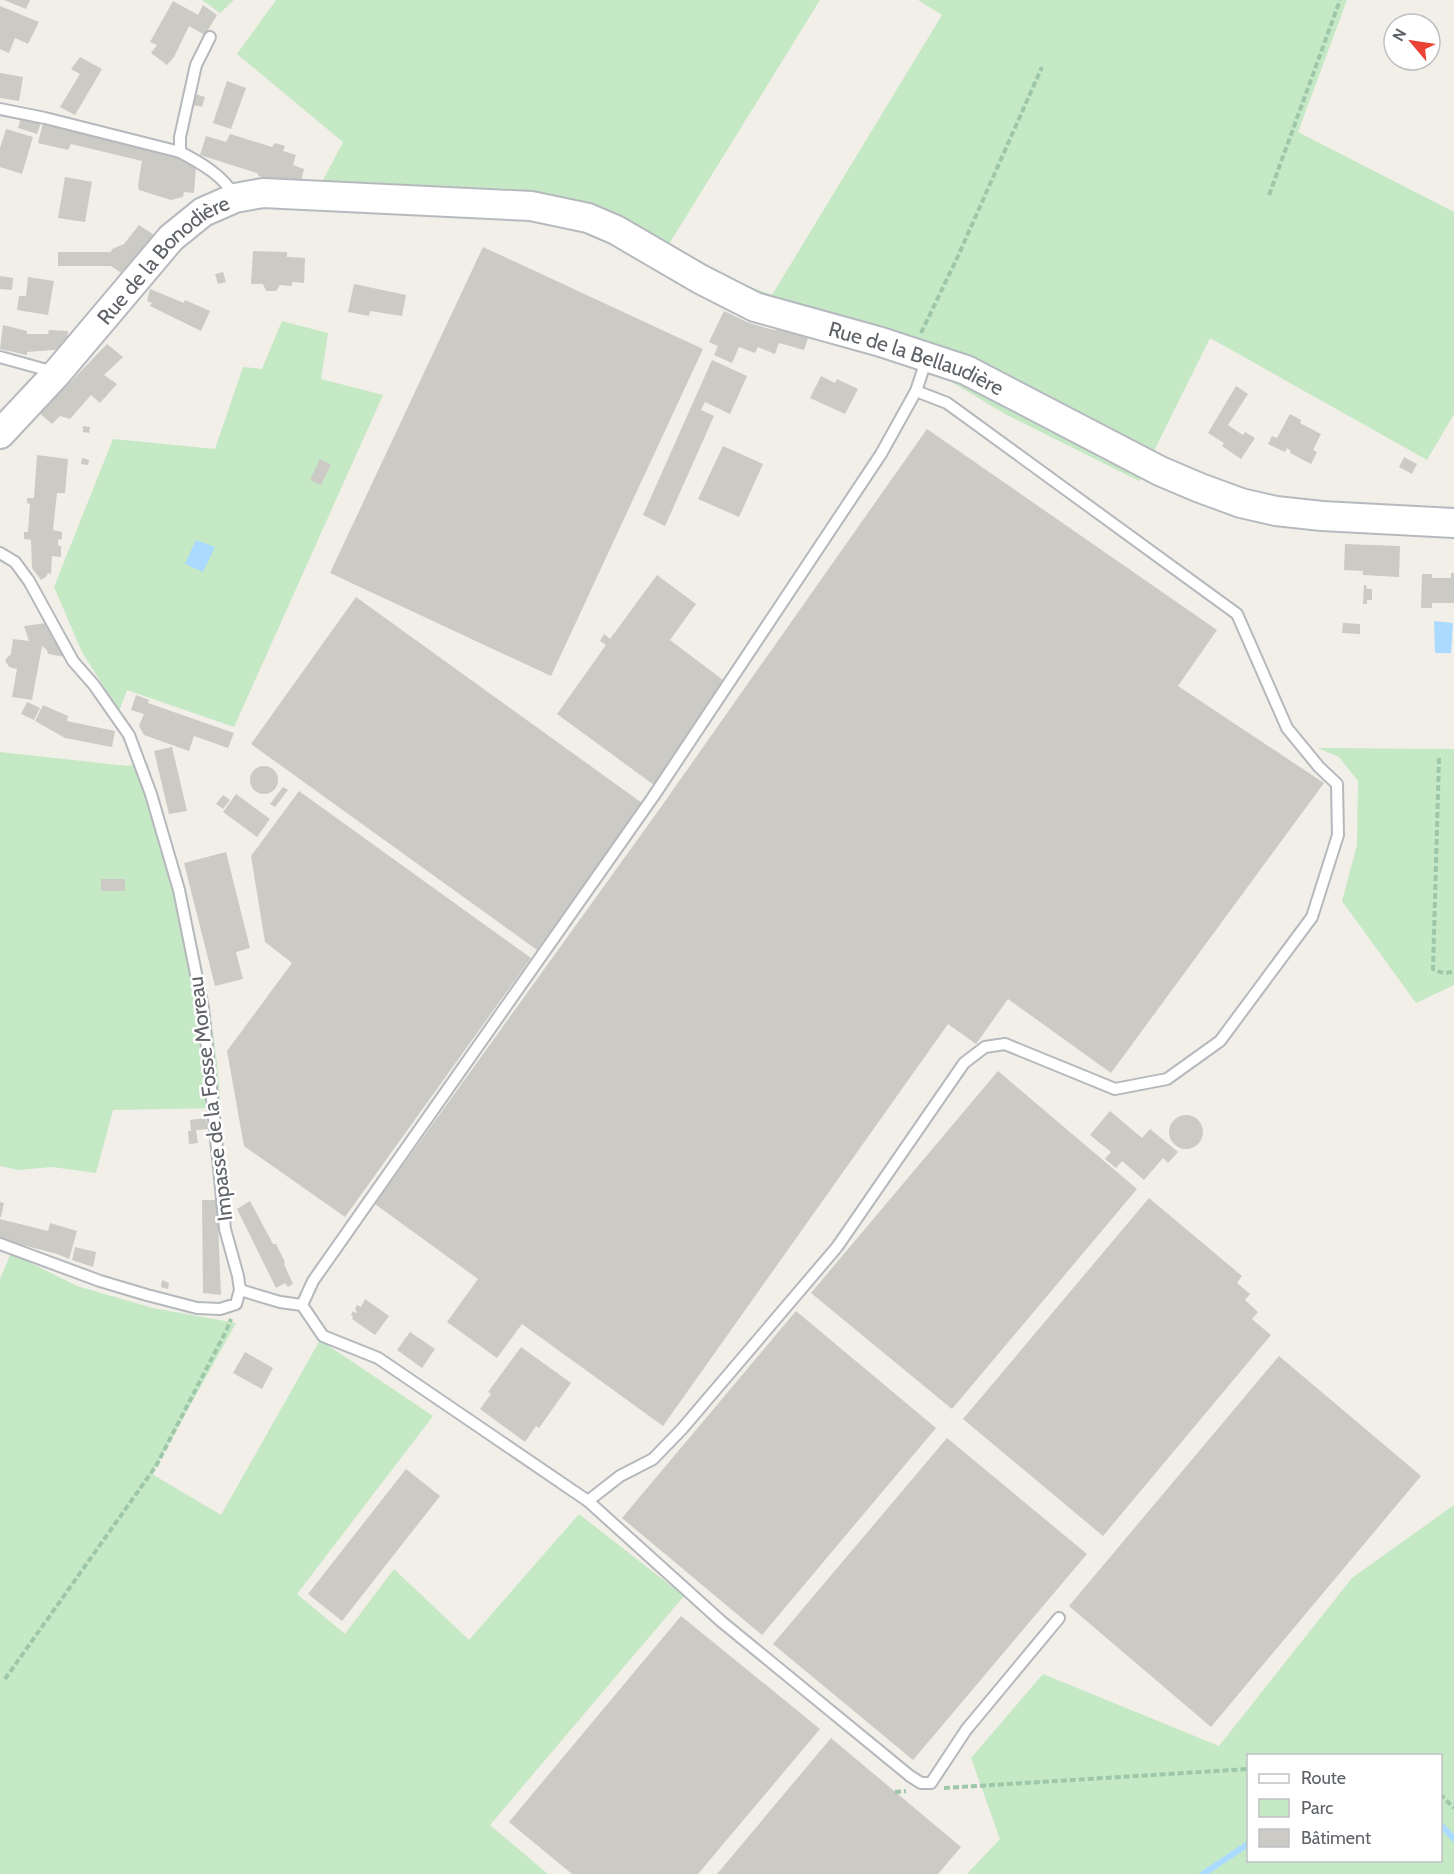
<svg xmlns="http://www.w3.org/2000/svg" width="1454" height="1874" font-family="Cabin,sans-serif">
	<rect width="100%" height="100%" fill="#f1efe8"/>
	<g fill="#c5e8c5" fill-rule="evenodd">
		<path d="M 202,0 L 234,0 L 220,13 Z"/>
		<path d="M 276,0 L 820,0 L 669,244 L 743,284 L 772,295 L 942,15 L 918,0 L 1347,0 L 1298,132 L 1454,212 L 1454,414 L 1427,460 L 1210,338 L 1139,481 L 1005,414 L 950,381 L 722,304 L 660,273 L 592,232 L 497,215 L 310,205 L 343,142 L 237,54 Z"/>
		<path d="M 282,321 L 328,333 L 321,379 L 383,395 L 234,727 L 127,690 L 119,711 L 82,652 L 54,587 L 113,439 L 215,449 L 243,367 L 262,369 Z"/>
		<path d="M 1318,748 L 1454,749 L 1454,985 L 1416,1003 L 1342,901 L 1357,845 L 1358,781 L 1339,757 Z"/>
		<path d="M 0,752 L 128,766 L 147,762 C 183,873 213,990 221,1108 L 113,1110 L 96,1173 L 52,1167 L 18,1170 L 0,1166 Z"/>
		<path d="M 11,1253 L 77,1286 L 153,1308 L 236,1323 L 152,1474 L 221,1515 L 320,1340 L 433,1416 L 297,1594 L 345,1634 L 394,1569 L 469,1640 L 579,1514 L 684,1596 L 490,1825 L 548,1874 L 0,1874 L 0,1279 Z"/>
		<path d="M 1454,1505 L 1454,1874 L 967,1874 L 1000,1839 L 971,1758 L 1043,1674 L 1219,1746 L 1352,1578 ZM 1248,1756 L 1440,1756 L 1440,1860 L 1248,1860 Z"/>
	</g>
	<g fill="#aadaff">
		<path d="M 196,540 L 215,547 L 203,572 L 185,564 Z"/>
		<path d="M 1434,621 L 1453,623 L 1451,653 L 1435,653 Z"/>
	</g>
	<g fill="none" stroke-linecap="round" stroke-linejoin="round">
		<g stroke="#aadaff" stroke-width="6">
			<path d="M 1440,1824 L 1454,1839"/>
			<path d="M 1203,1874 L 1248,1844"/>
		</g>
	</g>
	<g fill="#cccac5">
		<path d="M 4,0 L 30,0 L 26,9 Z"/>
		<path d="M 173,1 L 198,15 L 203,5 L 217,15 L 205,35 L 189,26 L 174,57 L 167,65 L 151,53 L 157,45 L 150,42 Z"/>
		<path d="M 0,6 L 39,22 L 28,44 L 15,38 L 9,53 L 0,49 Z"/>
		<path d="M 80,57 L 102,69 L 75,115 L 60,107 L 80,74 L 71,69 Z"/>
		<path d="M 0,73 L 23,77 L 19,101 L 0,98 Z"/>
		<path d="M 227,81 L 246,88 L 231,129 L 213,123 Z"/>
		<path d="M 195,94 L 205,97 L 202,107 L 193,105 Z"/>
		<path d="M 21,118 L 41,123 L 37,134 L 18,128 Z"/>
		<path d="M 43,123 L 171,154 L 196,167 L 194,193 L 184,192 L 183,197 L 171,200 L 139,190 L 138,185 L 142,161 L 71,144 L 68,150 L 38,143 Z"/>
		<path d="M 6,129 L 33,137 L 22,174 L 0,167 L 0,148 Z"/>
		<path d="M 230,134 L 272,147 L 275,143 L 285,146 L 283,151 L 296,155 L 293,165 L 304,169 L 301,181 L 289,178 L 287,184 L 271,181 L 259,176 L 257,173 L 200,155 L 206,136 L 226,142 Z"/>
		<path d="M 65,177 L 92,182 L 85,222 L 58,218 Z"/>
		<path d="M 139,225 L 157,237 L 126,276 L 111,266 L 58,266 L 58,252 L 111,252 L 112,249 L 124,244 Z"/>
		<path d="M 483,247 L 703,349 L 551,676 L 330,573 Z"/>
		<path d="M 253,251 L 287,252 L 287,257 L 305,258 L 304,283 L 292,282 L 292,286 L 280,285 L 276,291 L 266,291 L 263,284 L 251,284 Z"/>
		<path d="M 223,272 L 226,282 L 218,284 L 215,274 Z"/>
		<path d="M 0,276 L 13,278 L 12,290 L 0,289 Z"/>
		<path d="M 28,277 L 54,281 L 48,315 L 17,310 L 19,296 L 26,296 Z"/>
		<path d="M 354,284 L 406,295 L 402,316 L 370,311 L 369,316 L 348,312 Z"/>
		<path d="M 150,289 L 184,303 L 185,300 L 210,311 L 201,331 L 150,306 L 152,303 L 147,301 Z"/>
		<path d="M 724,311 L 749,323 L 774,330 L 785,329 L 809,335 L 804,350 L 779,343 L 775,354 L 758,347 L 755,353 L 739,347 L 732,363 L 714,355 L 718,346 L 709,342 Z"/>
		<path d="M 3,325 L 27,331 L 27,334 L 48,334 L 49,330 L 68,331 L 66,349 L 27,352 L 27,355 L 0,349 Z"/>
		<path d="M 107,344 L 123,357 L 104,375 L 117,384 L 100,403 L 91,395 L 70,419 L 60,416 L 52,424 L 37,411 L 50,397 L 53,400 Z"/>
		<path d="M 712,360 L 747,376 L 730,414 L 705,402 L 701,410 L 714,416 L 665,526 L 643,515 Z"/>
		<path d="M 821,376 L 835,383 L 837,379 L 858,389 L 845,414 L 810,398 Z"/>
		<path d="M 1236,386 L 1248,394 L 1228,425 L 1243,435 L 1245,432 L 1255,438 L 1241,459 L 1222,446 L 1224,443 L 1208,433 Z"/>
		<path d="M 1290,414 L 1301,420 L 1300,423 L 1321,434 L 1313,450 L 1317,452 L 1311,464 L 1290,453 L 1291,451 L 1287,448 L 1285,452 L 1268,444 L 1272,436 L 1277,438 Z"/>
		<path d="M 83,426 L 90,427 L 89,433 L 83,432 Z"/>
		<path d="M 927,429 L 1217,630 L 1178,686 L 1324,783 L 1111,1073 L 1008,999 L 976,1044 L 948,1024 L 663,1426 L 522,1324 L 497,1358 L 447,1322 L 478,1279 L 375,1204 L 656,814 Z"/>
		<path d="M 723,446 L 763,464 L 739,517 L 698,499 Z"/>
		<path d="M 37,455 L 68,459 L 65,493 L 57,493 L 53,530 L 62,532 L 62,539 L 58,540 L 58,545 L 61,546 L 61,557 L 52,556 L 51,574 L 48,573 L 46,577 L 41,580 L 32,568 L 31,540 L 24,539 L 24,532 L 28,532 L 30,504 L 27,503 L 27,498 L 34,498 Z"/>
		<path d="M 1404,457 L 1417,464 L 1412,474 L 1399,467 Z"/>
		<path d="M 82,458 L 89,460 L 88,465 L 81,464 Z"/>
		<path d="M 320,459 L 331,465 L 321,485 L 310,480 Z"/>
		<path d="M 1345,544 L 1400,546 L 1399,577 L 1363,575 L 1363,571 L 1344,570 Z"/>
		<path d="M 1451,573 L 1454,573 L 1454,603 L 1432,603 L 1432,608 L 1421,608 L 1422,574 L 1432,574 L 1432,578 L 1451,578 Z"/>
		<path d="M 657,575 L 696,604 L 670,640 L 727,683 L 654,785 L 557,714 L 606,645 L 600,641 L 604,634 L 610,639 Z"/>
		<path d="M 1364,585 L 1366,585 L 1367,589 L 1372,589 L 1372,600 L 1367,600 L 1367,604 L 1363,604 Z"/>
		<path d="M 356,597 L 642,803 L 537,950 L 251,744 Z"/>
		<path d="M 46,623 L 66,657 L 48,654 L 47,650 L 42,646 L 32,700 L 12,697 L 17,669 L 9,667 L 5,660 L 11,654 L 13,639 L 29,641 L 24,626 Z"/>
		<path d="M 1343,623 L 1360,624 L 1360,634 L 1342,633 Z"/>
		<path d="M 136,695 L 149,700 L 148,703 L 234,733 L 228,748 L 194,736 L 189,751 L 144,735 L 139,726 L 144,714 L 131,710 Z"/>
		<path d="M 27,702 L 40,708 L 34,720 L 21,714 Z"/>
		<path d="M 43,705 L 68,716 L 67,721 L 115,731 L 112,747 L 65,738 L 35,721 Z"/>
		<path d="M 172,747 L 187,811 L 169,814 L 154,751 Z"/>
		<circle cx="264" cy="780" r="14"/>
		<path d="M 283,787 L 288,790 L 275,807 L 270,804 Z"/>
		<path d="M 299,791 L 531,958 L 345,1217 L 244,1146 L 227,1051 L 292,963 L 265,942 L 251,856 Z"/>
		<path d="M 236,794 L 270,819 L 257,837 L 223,812 Z"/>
		<path d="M 223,795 L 230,800 L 223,809 L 216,804 Z"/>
		<path d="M 226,852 L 250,948 L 236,952 L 243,979 L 215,986 L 184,863 Z"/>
		<rect x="101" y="879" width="24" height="12"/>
		<path d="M 998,1071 L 1137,1189 L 952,1409 L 811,1293 Z"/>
		<path d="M 1110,1111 L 1142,1138 L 1150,1129 L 1178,1152 L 1168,1163 L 1163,1158 L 1144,1180 L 1122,1161 L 1116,1168 L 1105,1159 L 1111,1152 L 1090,1135 Z"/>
		<circle cx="1186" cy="1132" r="17"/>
		<path d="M 206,1118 L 208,1129 L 196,1130 L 198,1143 L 189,1144 L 188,1131 L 191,1131 L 190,1120 Z"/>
		<path d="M 1149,1198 L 1242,1276 L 1237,1283 L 1250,1294 L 1245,1300 L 1258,1312 L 1252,1319 L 1271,1335 L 1103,1536 L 963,1419 Z"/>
		<path d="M 202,1200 L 217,1200 L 221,1295 L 203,1293 Z"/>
		<path d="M 250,1201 L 273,1244 L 276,1244 L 285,1262 L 284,1264 L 293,1284 L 288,1287 L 285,1283 L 276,1288 L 237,1209 Z"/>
		<path d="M 0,1202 L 4,1203 L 1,1217 L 0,1217 Z"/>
		<path d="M 0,1219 L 48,1231 L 50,1223 L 77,1231 L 69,1259 L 57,1254 L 0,1239 Z"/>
		<path d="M 75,1247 L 96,1252 L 93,1267 L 72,1260 Z"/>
		<path d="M 162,1280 L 169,1283 L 168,1289 L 161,1287 Z"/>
		<path d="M 365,1299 L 389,1316 L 375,1335 L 352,1319 L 353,1317 L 351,1315 L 353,1311 L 356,1313 L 357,1312 L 355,1309 L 357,1305 L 361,1307 Z"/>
		<path d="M 796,1311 L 936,1428 L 762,1635 L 622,1518 Z"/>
		<path d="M 410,1332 L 435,1349 L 422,1368 L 397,1350 Z"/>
		<path d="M 521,1347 L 571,1383 L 539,1428 L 536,1426 L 525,1442 L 480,1409 L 491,1394 L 488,1392 Z"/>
		<path d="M 245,1352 L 273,1368 L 262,1389 L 233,1373 Z"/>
		<path d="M 1279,1356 L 1421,1476 L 1211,1727 L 1069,1606 Z"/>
		<path d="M 947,1438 L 1087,1554 L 913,1760 L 773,1644 Z"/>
		<path d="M 406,1469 L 440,1496 L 342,1621 L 308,1594 Z"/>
		<path d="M 681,1616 L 820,1729 L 698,1874 L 572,1874 L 509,1822 Z"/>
		<path d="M 831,1738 L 961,1847 L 938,1874 L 717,1874 Z"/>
	</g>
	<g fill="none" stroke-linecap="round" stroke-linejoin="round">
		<g stroke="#b5b8bc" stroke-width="14">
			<g id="lane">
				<path d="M 0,109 L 45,118 L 180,152 C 201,163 224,176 235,197"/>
				<path d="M 180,152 L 180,137 L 196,65 L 210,37"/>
				<path d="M 0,357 L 54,372"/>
				<path d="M 0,553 L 15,562 L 29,581 L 73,661 L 94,685 L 129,735 L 151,794 L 179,890 L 203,1008 L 225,1229 L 238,1276 L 240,1290 L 236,1304 L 220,1309 L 197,1308 L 147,1295 L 100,1281 L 0,1244"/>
				<path d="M 240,1290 L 280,1302 L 302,1305 L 323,1336 L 378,1358 L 588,1501 L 722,1622 L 910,1776 L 921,1783 L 931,1783 L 966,1730 L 1059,1618"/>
				<path d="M 302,1305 L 313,1281 L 653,797 L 881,454 L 916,391 L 927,358"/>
				<path d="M 588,1501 L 620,1476 L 653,1459 L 682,1429 L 837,1247 L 964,1063 L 985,1047 L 1005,1044 L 1115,1089 L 1167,1079 L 1220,1041 L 1312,917 L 1338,835 L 1337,784 L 1319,767 L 1287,728 L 1237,614 L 947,403 L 916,391"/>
			</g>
		</g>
		<g stroke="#b6babf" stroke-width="32">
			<g id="secondary">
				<path id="s1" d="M 0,434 L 57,373 L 171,238 L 203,212 L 235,198 L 263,193 L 531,206 L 588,218 L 616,230 L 700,279 L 755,307 L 881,342 L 966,370 L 1160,471 L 1200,488 L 1241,503 L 1276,511 L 1322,516 L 1454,523"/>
			</g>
		</g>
		<g stroke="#9cc7a9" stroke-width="4" stroke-dasharray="6 3" stroke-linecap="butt">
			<path d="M 1269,195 L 1340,0"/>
			<path d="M 921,333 L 958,256 L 1042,67"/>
			<path d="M 1439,758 L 1433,969 C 1441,973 1446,974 1454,971"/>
			<path d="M 5,1679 L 156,1466 L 227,1329 L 231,1319"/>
			<path d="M 944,1788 L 1248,1769"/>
			<path d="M 895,1792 L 906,1791"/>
			<path d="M 1440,1794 L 1454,1808"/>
		</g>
		<use href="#lane" stroke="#fff" stroke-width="10"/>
		<use href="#secondary" stroke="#fff" stroke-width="28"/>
	</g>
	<g text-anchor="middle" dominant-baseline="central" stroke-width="5" stroke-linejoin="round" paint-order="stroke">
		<g font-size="21" fill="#5f6368" stroke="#fff">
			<text stroke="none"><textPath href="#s1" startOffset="240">Rue de la Bonodière</textPath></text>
			<text stroke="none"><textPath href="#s1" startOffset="1050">Rue de la Bellaudière</textPath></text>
			<text transform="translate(210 1099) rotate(-97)">Impasse de la Fosse Moreau</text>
		</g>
	</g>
	<rect x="1247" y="1754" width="195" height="108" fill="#ffffff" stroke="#bfc1c3" stroke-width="1.5"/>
	<rect x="1259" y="1774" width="30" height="9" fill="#ffffff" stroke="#bfc1c3" stroke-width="1.5"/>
	<text x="1301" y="1784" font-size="18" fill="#5f6368">Route</text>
	<rect x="1259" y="1799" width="30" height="18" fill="#c5e8c5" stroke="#bfc1c3" stroke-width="1.5"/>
	<text x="1301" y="1814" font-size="18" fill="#5f6368">Parc</text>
	<rect x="1259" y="1829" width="30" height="18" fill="#cccac5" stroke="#bfc1c3" stroke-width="1.5"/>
	<text x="1301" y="1844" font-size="18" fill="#5f6368">Bâtiment</text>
	<g transform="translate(1412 42) rotate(299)"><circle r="28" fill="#ffffff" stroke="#bfc1c3" stroke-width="1.5"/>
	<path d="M0-4.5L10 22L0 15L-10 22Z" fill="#ea4335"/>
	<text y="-9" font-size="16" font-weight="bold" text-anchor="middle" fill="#5f6368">N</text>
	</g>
</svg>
